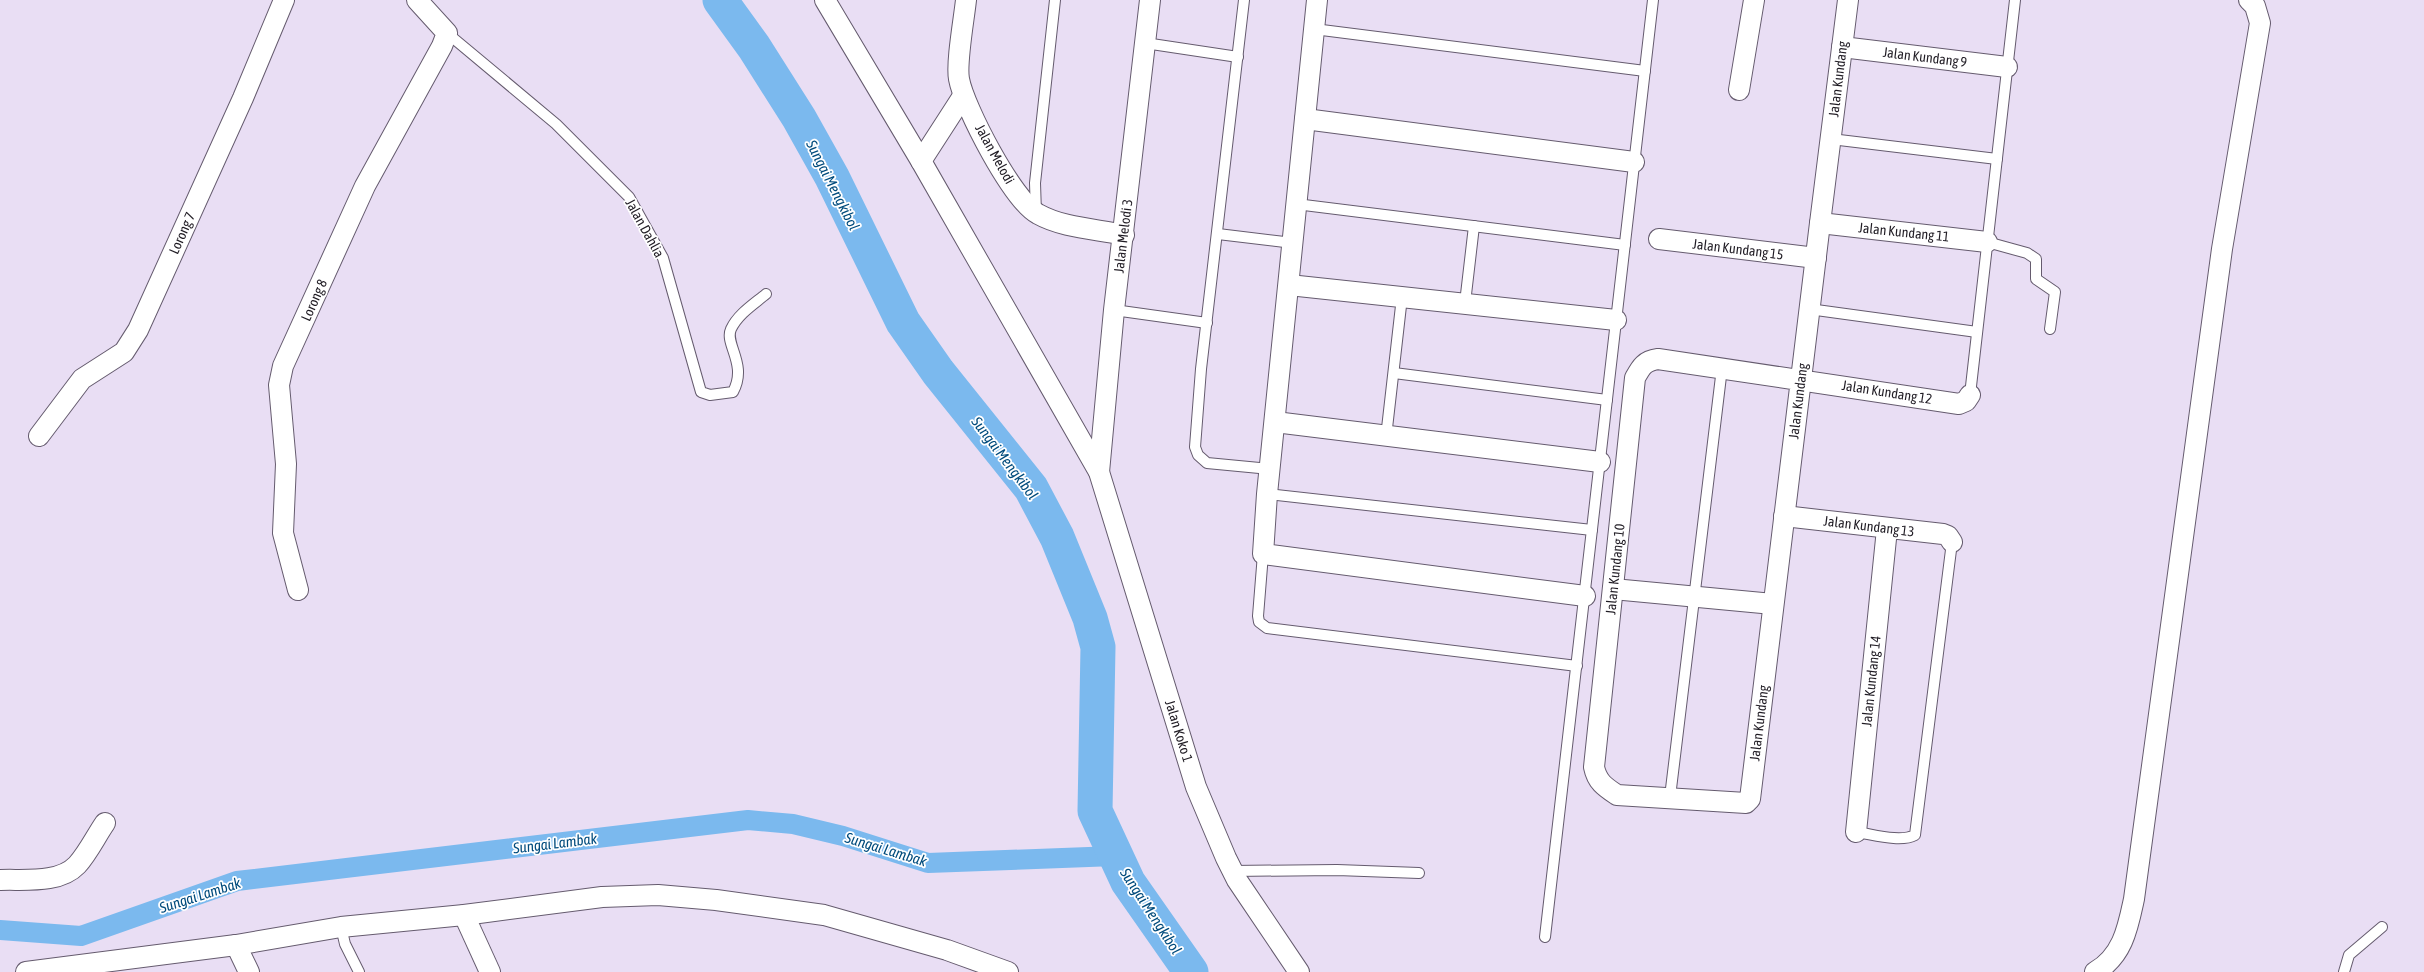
<svg xmlns="http://www.w3.org/2000/svg" width="2424" height="972" font-family="'Asap Condensed',sans-serif">
	<rect width="100%" height="100%" fill="#e9def4"/>
	<g fill="none" stroke-linecap="round" stroke-linejoin="round">
		<path stroke="#7bb9ee" stroke-width="20" d="M 0,930 L 81,936 L 237,881 L 748,820 L 793,824 L 843,836 L 928,863 L 1115,856"/>
		<path stroke="#7bb9ee" stroke-width="35" d="M 720,0 L 754,47 L 799,118 L 832,177 L 903,322 L 938,372 L 1031,488 L 1057,537 L 1090,618 L 1098,647 L 1095,811 L 1128,882 L 1191,972"/>
		<g stroke="#655b6e" stroke-width="12">
			<g id="lane">
				<path d="M 1244,0 L 1201,369 L 1195,447 L 1198,455 L 1207,463 L 1270,469"/>
				<path d="M 1314,29 L 1645,71"/>
				<path d="M 447,33 L 556,124 L 629,197 L 663,258 L 701,392 L 710,395 L 733,392 C 748,364 724,344 731,329 C 738,314 754,304 766,294"/>
				<path d="M 1145,43 L 1238,57"/>
				<path d="M 1831,139 L 1997,159"/>
				<path d="M 1296,204 L 1625,245"/>
				<path d="M 1036,213 L 1035,183 L 1055,0"/>
				<path d="M 1218,234 L 1293,243"/>
				<path d="M 1987,242 L 2027,253 L 2036,259 L 2036,279 L 2055,292 L 2050,329"/>
				<path d="M 1465,303 L 1474,226"/>
				<path d="M 1809,309 L 1977,332"/>
				<path d="M 1114,310 L 1207,323"/>
				<path d="M 1394,373 L 1607,400"/>
				<path d="M 1970,395 L 2015,0"/>
				<path d="M 1386,437 L 1402,297"/>
				<path d="M 1267,494 L 1592,530"/>
				<path d="M 1263,554 L 1258,616 L 1259,622 L 1267,628 L 1577,666"/>
				<path d="M 1670,797 L 1722,368"/>
				<path d="M 1856,832 C 1872,834 1900,843 1915,835 L 1952,542"/>
				<path d="M 1232,871 L 1337,870 L 1419,873"/>
				<path d="M 341,927 L 345,944 L 359,972"/>
				<path d="M 1545,937 L 1653,0"/>
				<path d="M 2344,972 L 2349,955 L 2382,927"/>
			</g>
		</g>
		<g stroke="#655b6e" stroke-width="22">
			<g id="street">
				<path d="M 825,0 L 921,161 L 1099,472 L 1196,787 L 1226,858 L 1237,880 L 1299,972"/>
				<path d="M 966,0 C 964,19 956,63 959,79 C 964,107 1013,201 1038,214 C 1063,228 1096,229 1124,235"/>
				<path d="M 1317,0 L 1267,494 L 1263,554 L 1585,596"/>
				<path d="M 1848,0 L 1820,223 C 1797,415 1773,607 1750,799 L 1746,803 L 1617,795 C 1605,787 1597,782 1594,767 L 1635,378 C 1641,367 1644,361 1658,359 L 1959,404 L 1966,401 L 1970,395"/>
				<path d="M 1842,47 L 2007,67"/>
				<path d="M 1739,90 L 1754,0"/>
				<path d="M 1305,119 L 1634,162"/>
				<path d="M 921,161 L 963,96"/>
				<path d="M 1820,223 L 1987,242"/>
				<path d="M 1659,239 L 1816,258"/>
				<path d="M 1289,285 L 1616,320"/>
				<path d="M 1275,422 L 1600,462"/>
				<path d="M 39,436 L 82,379 L 124,352 L 138,330 L 243,98 L 284,0"/>
				<path d="M 1099,472 L 1114,310 L 1150,0"/>
				<path d="M 1784,516 L 1943,534 L 1948,536 L 1952,542"/>
				<path d="M 1613,589 L 1773,604"/>
				<path d="M 298,590 L 283,533 L 286,464 L 279,385 L 283,366 L 365,186 L 442,46 L 447,33 L 417,0"/>
				<path d="M 1856,832 L 1887,529"/>
				<path d="M 0,880 C 24,879 59,884 77,865 C 88,853 96,836 105,823"/>
				<path d="M 464,915 L 490,972"/>
				<path d="M 236,945 L 249,972"/>
				<path d="M 26,972 L 236,945 L 341,927 L 464,915 L 602,897 L 658,895 L 716,900 L 824,915 L 947,950 L 1008,972"/>
				<path d="M 2095,972 C 2123,956 2128,927 2134,899 L 2222,249 L 2260,23 L 2255,6 L 2249,0"/>
			</g>
		</g>
		<use href="#lane" stroke="#fff" stroke-width="10"/>
		<use href="#street" stroke="#fff" stroke-width="20"/>
	</g>
	<g text-anchor="middle" dominant-baseline="central" stroke-width="3.5" stroke-linejoin="round" paint-order="stroke">
		<g font-size="14" fill="#201c24" stroke="#fff">
			<text transform="translate(1925 57) rotate(7)">Jalan Kundang 9</text>
			<text transform="translate(1838 79) rotate(-83)">Jalan Kundang</text>
			<text transform="translate(995 154) rotate(61)">Jalan Melodi</text>
			<text transform="translate(645 228) rotate(61)">Jalan Dahlia</text>
			<text transform="translate(1904 232) rotate(6)">Jalan Kundang 11</text>
			<text transform="translate(182 233) rotate(-66)">Lorong 7</text>
			<text transform="translate(1123 236) rotate(-83)">Jalan Melodi 3</text>
			<text transform="translate(1738 249) rotate(7)">Jalan Kundang 15</text>
			<text transform="translate(314 300) rotate(-66)">Lorong 8</text>
			<text transform="translate(1887 392) rotate(9)">Jalan Kundang 12</text>
			<text transform="translate(1798 401) rotate(-83)">Jalan Kundang</text>
			<text transform="translate(1869 526) rotate(7)">Jalan Kundang 13</text>
			<text transform="translate(1615 569) rotate(-84)">Jalan Kundang 10</text>
			<text transform="translate(1871 681) rotate(-84)">Jalan Kundang 14</text>
			<text transform="translate(1759 723) rotate(-83)">Jalan Kundang</text>
			<text transform="translate(1179 731) rotate(73)">Jalan Koko 1</text>
		</g>
		<g font-size="15" font-style="italic" fill="#004b7c" stroke="#fff">
			<text transform="translate(833 185) rotate(63)">Sungai Mengkibol</text>
			<text transform="translate(1005 458) rotate(53)">Sungai Mengkibol</text>
			<text transform="translate(555 843) rotate(-7)">Sungai Lambak</text>
			<text transform="translate(886 849) rotate(17)">Sungai Lambak</text>
			<text transform="translate(200 895) rotate(-18)">Sungai Lambak</text>
			<text transform="translate(1151 911) rotate(57)">Sungai Mengkibol</text>
		</g>
	</g>
</svg>
